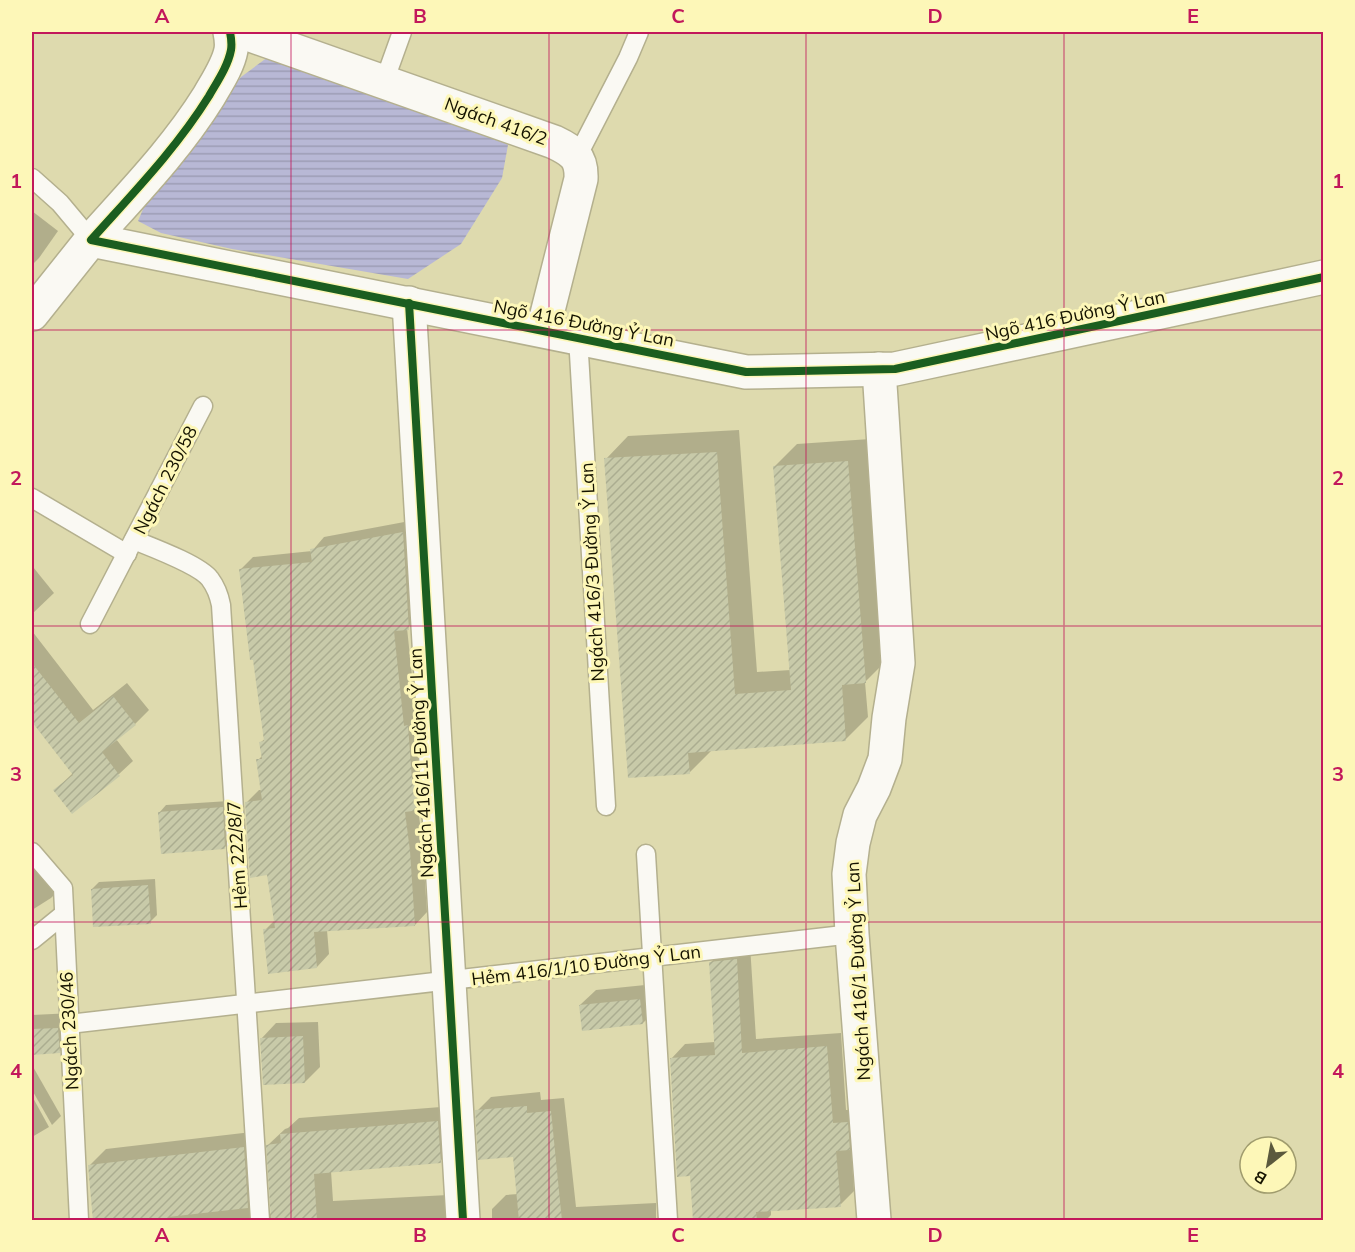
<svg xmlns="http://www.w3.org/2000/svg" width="1355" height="1252" font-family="Mulish,sans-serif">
	<defs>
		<pattern id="water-rules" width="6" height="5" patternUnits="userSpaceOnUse" patternTransform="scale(1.5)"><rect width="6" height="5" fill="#b8b8d5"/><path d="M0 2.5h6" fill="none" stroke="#9d9db5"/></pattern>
		<pattern id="building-hatch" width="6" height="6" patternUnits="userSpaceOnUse" patternTransform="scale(1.5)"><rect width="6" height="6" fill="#c8caa9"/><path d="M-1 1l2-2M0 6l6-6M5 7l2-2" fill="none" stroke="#abad90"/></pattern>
	</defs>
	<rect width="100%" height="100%" fill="#dedaae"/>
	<path fill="url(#water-rules)" d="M 268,57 L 481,126 L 508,145 L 502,178 L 461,244 L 408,279 L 232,249 L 161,233 L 138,221 L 150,193 L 241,77 Z"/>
	<g fill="#0003">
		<path d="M 32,211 L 58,231 L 39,258 L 32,265 Z"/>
		<path d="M 739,430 L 757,672 L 791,670 L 774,467 L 797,444 L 870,439 L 888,659 L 865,682 L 868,717 L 845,740 L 712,750 L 689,773 L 606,459 L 628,436 Z"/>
		<path d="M 415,520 L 421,616 L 407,628 L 416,714 L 420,714 L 432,796 L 418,809 L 422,838 L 427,912 L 415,925 L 327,930 L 329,954 L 317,967 L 265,930 L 275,920 L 269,874 L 246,803 L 259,790 L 262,790 L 258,760 L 263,755 L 261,742 L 266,738 L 241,569 L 253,557 L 312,551 L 324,537 Z"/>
		<path d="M 33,567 L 54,593 L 32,614 L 32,568 Z"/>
		<path d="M 32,631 L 93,710 L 127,683 L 149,710 L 135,724 L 116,739 L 133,761 L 119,774 L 72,812 L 55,790 L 73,773 L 32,720 Z"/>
		<path d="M 229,801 L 232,840 L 225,847 L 159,813 L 166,805 Z"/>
		<path d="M 32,846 L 66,883 L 51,898 L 32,910 Z"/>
		<path d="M 155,879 L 157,915 L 150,922 L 92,889 L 99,882 Z"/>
		<path d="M 750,945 L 756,1039 L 841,1033 L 846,1110 L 862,1109 L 864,1134 L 851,1147 L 854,1191 L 840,1205 L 771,1209 L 771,1215 L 766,1220 L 695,1220 L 691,1174 L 671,1059 L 685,1044 L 715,1042 L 711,962 L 725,948 Z"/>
		<path d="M 655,984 L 658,1008 L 643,1023 L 580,1005 L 596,990 Z"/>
		<path d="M 73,1013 L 74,1037 L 59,1052 L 32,1053 L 32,1015 Z"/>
		<path d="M 318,1022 L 320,1067 L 305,1082 L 261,1039 L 276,1023 Z"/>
		<path d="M 32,1065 L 61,1116 L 52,1125 L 32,1090 Z"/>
		<path d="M 540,1092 L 541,1100 L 564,1098 L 576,1207 L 656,1203 L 656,1220 L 492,1220 L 492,1209 L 506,1195 L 518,1194 L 514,1155 L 477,1111 L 491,1097 Z"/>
		<path d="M 32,1096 L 49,1127 L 32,1137 Z"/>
		<path d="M 454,1106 L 457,1145 L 440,1161 L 331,1171 L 333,1201 L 448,1195 L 451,1220 L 94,1220 L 89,1166 L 106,1149 L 260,1131 L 266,1209 L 272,1215 L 268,1145 L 285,1129 L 288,1128 L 299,1118 Z"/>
	</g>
	<g fill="url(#building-hatch)">
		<path d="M 717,452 L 735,694 L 791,690 L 773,466 L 848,461 L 866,683 L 842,685 L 846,741 L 688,753 L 690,774 L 628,778 L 604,458 Z"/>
		<path d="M 403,532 L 409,630 L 394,631 L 404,726 L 408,725 L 412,780 L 418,779 L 420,810 L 405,812 L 410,851 L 415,926 L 314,932 L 317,968 L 268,974 L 263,929 L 275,928 L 267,875 L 250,878 L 245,802 L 262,800 L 256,759 L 262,759 L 259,742 L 264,741 L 253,660 L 250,660 L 239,569 L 312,562 L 310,549 Z"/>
		<path d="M 32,663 L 79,723 L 113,696 L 136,725 L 102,752 L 120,776 L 72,814 L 53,790 L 73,775 L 32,722 Z"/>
		<path d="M 223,807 L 225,849 L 161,854 L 158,812 Z"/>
		<path d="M 148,885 L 151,924 L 93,927 L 91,889 Z"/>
		<path d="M 737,959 L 742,1053 L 827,1046 L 833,1123 L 848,1122 L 850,1150 L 836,1151 L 841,1207 L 756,1212 L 757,1221 L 693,1221 L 690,1176 L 677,1177 L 670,1058 L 715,1055 L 709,962 Z"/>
		<path d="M 640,999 L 643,1024 L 582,1031 L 579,1005 Z"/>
		<path d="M 58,1028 L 60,1053 L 32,1055 L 32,1029 Z"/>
		<path d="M 303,1036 L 305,1083 L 263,1085 L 260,1038 Z"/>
		<path d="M 527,1106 L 527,1113 L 551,1111 L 562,1221 L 519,1221 L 513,1157 L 478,1160 L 475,1110 Z"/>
		<path d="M 438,1121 L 441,1163 L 314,1174 L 317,1221 L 271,1221 L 266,1145 L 281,1143 L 280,1134 Z"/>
		<path d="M 244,1147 L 248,1208 L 168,1217 L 169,1221 L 93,1221 L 88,1165 Z"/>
	</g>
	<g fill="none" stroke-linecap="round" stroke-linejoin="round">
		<g stroke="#b4b08e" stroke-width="21">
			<g id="service">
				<path d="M 384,82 L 402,32"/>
				<path d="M 577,157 L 628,58 L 639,32"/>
				<path d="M 32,178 L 60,203 L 91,240"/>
				<path d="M 578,337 L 606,806"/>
				<path d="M 32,498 L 127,554"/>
				<path d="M 134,540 C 151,547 200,565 210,579 C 216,587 219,595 221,605 L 260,1220"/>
				<path d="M 90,624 L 203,406"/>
				<path d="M 32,852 L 63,888 L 79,1220"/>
				<path d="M 646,854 L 668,1220"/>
				<path d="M 32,940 L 64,914"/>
				<path d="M 69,1024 L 852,934"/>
			</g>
		</g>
		<g stroke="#b4b08e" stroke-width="36">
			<g id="minor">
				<path d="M 230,32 C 231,37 232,44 231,50 C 228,66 217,82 209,96 C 176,149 133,193 91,240 L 746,372 L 895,369 L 1324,277"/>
				<path d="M 242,32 L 554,142 C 573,151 582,157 581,179 L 543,330"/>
				<path d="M 409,303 L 463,1220"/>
				<path d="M 32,314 L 91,240"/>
				<path d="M 874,1220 L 852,934 L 849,874 L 853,843 L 860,815 L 874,788 L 885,759 L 889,718 L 898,663 L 879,369"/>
			</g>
		</g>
		<use href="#service" stroke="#faf9f3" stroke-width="18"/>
		<use href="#minor" stroke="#faf9f3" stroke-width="33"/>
		<g stroke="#fdf7b8" stroke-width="11">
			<g id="cycleway">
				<path d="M 230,32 C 231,37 232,44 231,50 C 228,66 217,82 209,96 C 176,149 133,193 91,240 L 746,372 L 895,369 L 1324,277"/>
				<path d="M 409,303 L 463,1220"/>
			</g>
		</g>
		<use href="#cycleway" stroke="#1b5e20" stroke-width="8"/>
	</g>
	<path fill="none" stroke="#c2185b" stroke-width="1.5" stroke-opacity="0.55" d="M 291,32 L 291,1220M 549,32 L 549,1220M 806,32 L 806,1220M 1064,32 L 1064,1220M 32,330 L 1324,330M 32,626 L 1324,626M 32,922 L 1324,922"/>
	<g text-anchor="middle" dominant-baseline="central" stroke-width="6" stroke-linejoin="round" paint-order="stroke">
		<g font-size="18" fill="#151300" stroke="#fdf7b8">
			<text transform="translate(496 121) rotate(20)">Ngách 416/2</text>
			<text transform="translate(1075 315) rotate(-12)">Ngõ 416 Đường Ỷ Lan</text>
			<text transform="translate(584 323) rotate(11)">Ngõ 416 Đường Ỷ Lan</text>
			<text transform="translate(165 480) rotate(-63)">Ngách 230/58</text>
			<text transform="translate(592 572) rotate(-93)">Ngách 416/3 Đường Ỷ Lan</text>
			<text transform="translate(421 763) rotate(-93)">Ngách 416/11 Đường Ỷ Lan</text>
			<text transform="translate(237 855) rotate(-94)">Hẻm 222/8/7</text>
			<text transform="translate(586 965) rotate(-7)">Hẻm 416/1/10 Đường Ỷ Lan</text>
			<text transform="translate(858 971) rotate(-93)">Ngách 416/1 Đường Ỷ Lan</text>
			<text transform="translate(69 1031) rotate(-93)">Ngách 230/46</text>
		</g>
	</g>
	<rect width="1355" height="1252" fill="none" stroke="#fdf7b8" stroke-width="66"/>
	<g transform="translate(1268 1165) rotate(211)"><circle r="28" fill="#fdf7b8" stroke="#a09c6e" stroke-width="1.5"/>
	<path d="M0-4.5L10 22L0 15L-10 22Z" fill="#5b593d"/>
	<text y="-9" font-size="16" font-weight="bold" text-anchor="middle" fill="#151300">B</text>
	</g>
	<rect x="33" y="33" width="1289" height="1186" fill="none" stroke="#c2185b" stroke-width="2"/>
	<g font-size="20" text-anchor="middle" font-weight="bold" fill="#c2185b">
		<text x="162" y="23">A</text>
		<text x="420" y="23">B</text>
		<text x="678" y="23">C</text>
		<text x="935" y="23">D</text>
		<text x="1193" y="23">E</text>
		<text x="16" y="188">1</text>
		<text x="1338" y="188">1</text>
		<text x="16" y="485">2</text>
		<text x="1338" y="485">2</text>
		<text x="16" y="781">3</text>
		<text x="1338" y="781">3</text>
		<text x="16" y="1078">4</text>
		<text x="1338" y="1078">4</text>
		<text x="162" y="1242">A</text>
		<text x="420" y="1242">B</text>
		<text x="678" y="1242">C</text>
		<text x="935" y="1242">D</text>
		<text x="1193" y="1242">E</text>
	</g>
</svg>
